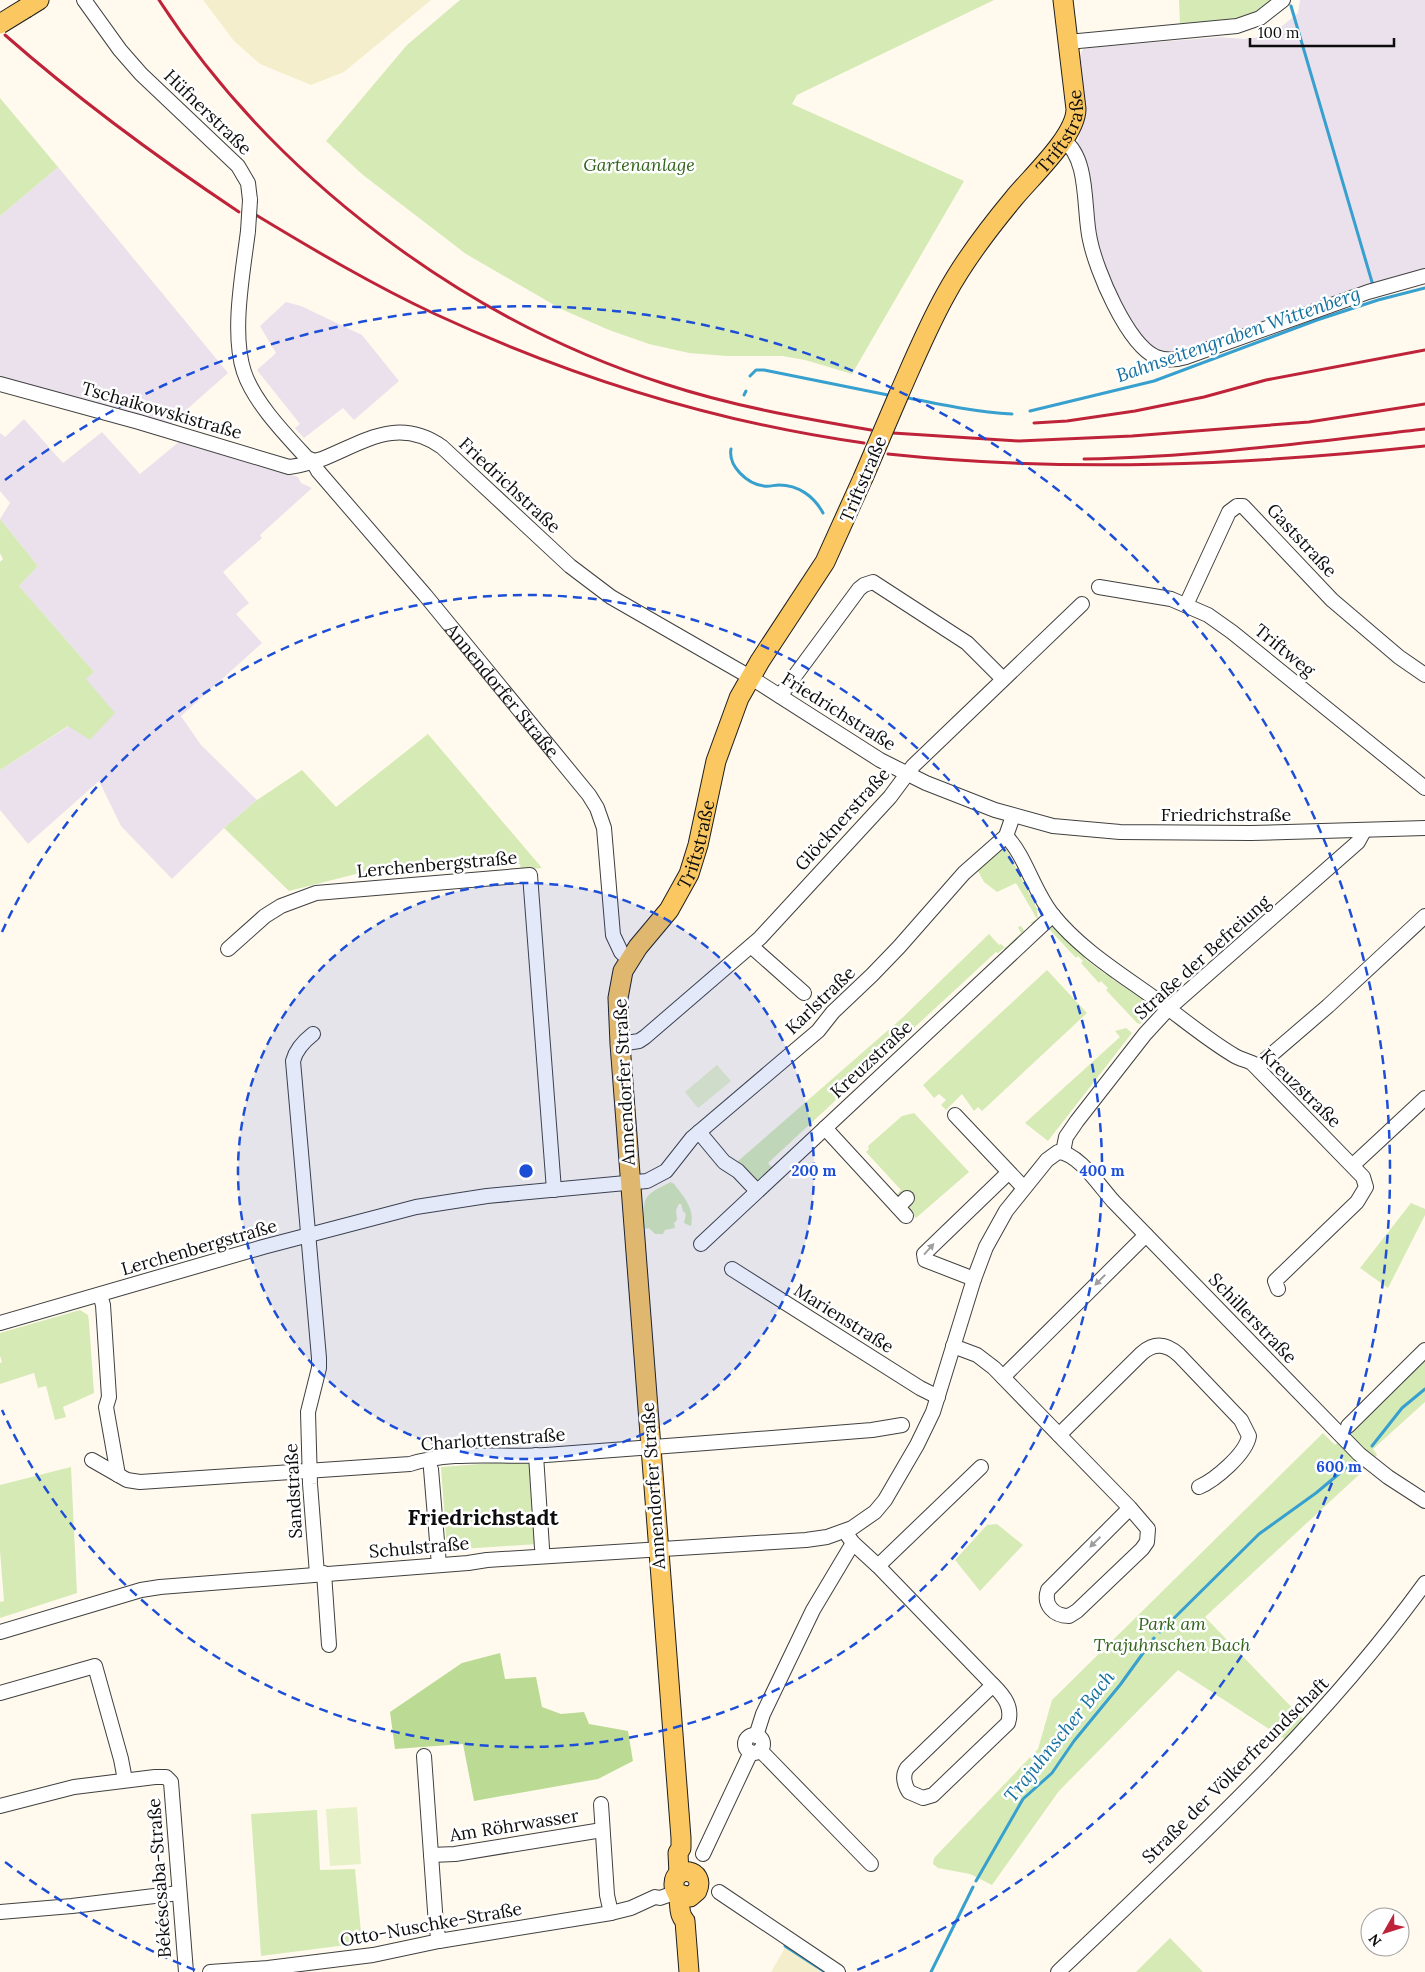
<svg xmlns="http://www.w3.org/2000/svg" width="1425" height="1972" font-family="Lora,serif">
	<rect width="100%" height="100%" fill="#fffaed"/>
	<g fill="#eae1ec">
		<path d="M 1300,0 L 1425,0 L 1425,270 L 1359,289 L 1197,350 L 1164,356 L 1136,335 L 1097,252 L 1084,161 L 1077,143 L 1086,113 L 1080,55 L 1084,48 L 1220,37 L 1244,39 L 1270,36 L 1298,13 Z"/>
		<path d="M 58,167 L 228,373 L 168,426 L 0,380 L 0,216 Z"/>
		<path d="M 286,302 L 301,306 L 362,335 L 399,381 L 354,420 L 343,408 L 304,438 L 295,428 L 300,424 L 257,370 L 276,353 L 260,326 Z"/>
		<path d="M 24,419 L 63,463 L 102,432 L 140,474 L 180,441 L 298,477 L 301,483 L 312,488 L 260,535 L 262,538 L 223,572 L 249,603 L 236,614 L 262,643 L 181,716 L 201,745 L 257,800 L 224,828 L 172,879 L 121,826 L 99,781 L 28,844 L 0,810 L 0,770 L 69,726 L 85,679 L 94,672 L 19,586 L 38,566 L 0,519 L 10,503 L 0,491 L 0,433 L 5,437 Z"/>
	</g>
	<g fill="#f5eecd">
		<path d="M 203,0 L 431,0 L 344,72 L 311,85 L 260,64 L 234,41 Z"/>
		<path d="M 786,1946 L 817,1969 L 821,1972 L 771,1972 Z"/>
	</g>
	<g fill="#d6eab6">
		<path d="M 460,0 L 994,0 L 797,95 L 792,104 L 964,181 L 852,374 L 805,360 L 782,356 L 727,356 L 689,353 L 649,344 L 609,330 L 561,309 L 466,254 L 363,175 L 326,141 L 407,45 Z"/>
		<path d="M 1179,0 L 1274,0 C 1242,24 1218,22 1180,24 Z"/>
		<path d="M 0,98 L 58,167 L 0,216 Z"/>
		<path d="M 0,519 L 38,566 L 19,586 L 94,672 L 86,679 L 115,713 L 90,740 L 68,726 L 0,770 L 0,562 L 3,559 L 0,553 Z"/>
		<path d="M 428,734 L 542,868 L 521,870 L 520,864 L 356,874 L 289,891 L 224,828 L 257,800 L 302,770 L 336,807 Z"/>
		<path d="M 1003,847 L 1006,848 L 1037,909 L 1038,922 L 1035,924 L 1030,923 L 1037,919 L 1016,883 L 997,892 L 984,882 L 977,869 Z"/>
		<path d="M 1021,926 L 1025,932 L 1007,951 L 1004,948 L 998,953 L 996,952 L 768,1163 L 774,1170 L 761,1181 L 756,1182 L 737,1162 L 902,1018 L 989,934 L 999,945 L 1001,944 L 1005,948 L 1021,933 L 1018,927 Z"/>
		<path d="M 1050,926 L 1054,926 L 1079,952 L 1083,951 L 1086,954 L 1085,959 L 1105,974 L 1109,972 L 1112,975 L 1112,979 L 1150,1004 C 1153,1012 1145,1018 1140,1024 L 1137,1023 L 1106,990 L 1108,988 L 1101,981 L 1099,983 L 1081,963 L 1083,961 L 1078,956 L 1076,958 L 1050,930 Z"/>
		<path d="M 1047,970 L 1087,1013 L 982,1111 L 978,1107 L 974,1111 L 962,1094 L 946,1110 L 941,1105 L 946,1100 L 939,1094 L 934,1098 L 923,1085 Z"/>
		<path d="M 1126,1028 L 1132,1033 L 1048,1141 L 1025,1123 L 1120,1037 L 1115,1031 Z"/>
		<path d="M 914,1113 L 969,1172 L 916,1218 C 909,1211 906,1208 912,1198 L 905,1191 L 898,1198 L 896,1195 L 901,1190 L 866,1152 L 869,1149 L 868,1146 L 902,1116 Z"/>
		<path d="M 671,1182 L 674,1184 C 684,1197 695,1209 691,1226 L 684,1223 L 686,1214 L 683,1211 L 681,1204 L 679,1204 L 676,1210 L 677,1220 L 674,1223 L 675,1228 L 665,1230 L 663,1234 L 655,1234 L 649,1228 L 645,1229 C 642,1197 642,1196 671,1182 Z"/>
		<path d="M 1411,1203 L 1425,1209 L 1425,1215 L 1388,1288 L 1360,1268 Z"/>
		<path d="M 80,1310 L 88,1315 L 89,1322 L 94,1393 L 63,1407 L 66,1417 L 55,1420 L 46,1386 L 38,1388 L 34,1373 L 0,1384 L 0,1363 L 2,1362 L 0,1356 L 0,1333 Z"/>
		<path d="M 1425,1354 L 1425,1402 L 1373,1449 L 1377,1455 L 1362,1472 L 1205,1617 L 1303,1719 L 1286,1740 L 1178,1670 L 1059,1791 L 992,1885 L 970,1874 L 938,1868 L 933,1864 L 934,1858 L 1038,1749 L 1052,1700 L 1323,1433 L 1335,1445 Z"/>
		<path d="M 532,1460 L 538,1544 L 447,1550 L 441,1467 Z"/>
		<path d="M 71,1467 L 77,1593 L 0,1618 L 0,1602 L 4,1601 L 0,1551 L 0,1485 Z"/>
		<path d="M 997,1524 L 1023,1545 L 980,1591 L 955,1560 L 987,1525 Z"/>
		<path d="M 317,1810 L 320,1870 L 355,1869 L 362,1943 L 261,1956 L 251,1814 Z"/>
		<path d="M 1170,1938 L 1203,1972 L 1136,1972 Z"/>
	</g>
	<path fill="#bbdb95" d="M 500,1653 L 505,1679 L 536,1677 L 542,1707 L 561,1714 L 584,1712 L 589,1724 L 628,1731 L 633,1761 L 598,1779 L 474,1801 L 463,1744 L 395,1749 L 390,1712 L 462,1663 Z"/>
	<g fill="#e6f1c8">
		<path d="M 717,1065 L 731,1081 L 698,1108 L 685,1092 Z"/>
		<path d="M 357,1807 L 361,1864 L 330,1866 L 326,1809 Z"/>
	</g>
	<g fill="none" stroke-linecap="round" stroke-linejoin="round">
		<g stroke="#37a0cf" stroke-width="3">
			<path d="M 1291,6 L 1372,282"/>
			<path d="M 750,376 L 756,370 L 764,370 L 888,395"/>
			<path d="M 744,395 L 746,391"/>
			<path d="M 908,398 C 943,405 977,412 1012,414"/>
			<path d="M 1030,411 L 1154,381 L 1317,320 L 1378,300 L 1425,288"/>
			<path d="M 731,449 C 728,466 747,484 764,486 C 769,487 774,485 779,485 C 798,485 814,496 823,513"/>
			<path d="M 1372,1446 L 1402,1408 L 1425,1389"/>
			<path d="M 1160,1632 L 1259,1534 L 1316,1493 L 1352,1463"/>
			<path d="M 976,1881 L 1023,1799 L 1052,1773 L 1074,1741 L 1120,1685 L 1154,1638"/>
			<path d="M 785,1946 L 825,1972"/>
			<path d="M 931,1972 L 973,1887"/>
		</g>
		<g stroke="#404040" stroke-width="16">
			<g id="minor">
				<path d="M 84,0 L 120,50 L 141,74 L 238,166 L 248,183 L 250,200"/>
				<path d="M 1068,42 L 1237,26 L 1260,18 L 1283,0"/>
				<path d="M 1063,140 C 1090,158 1083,211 1090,240 C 1096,270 1127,344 1156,357 C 1166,361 1176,360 1186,357 L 1368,292 L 1425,276"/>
				<path id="s1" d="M 248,231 C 243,272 231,333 244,372 C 254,402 285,434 307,458 L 312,460 L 318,471 L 425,595 L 589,795 L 597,808 L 604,828 L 613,935 L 621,952 L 629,960"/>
				<path d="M 0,384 L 139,422 L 289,467 C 301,466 310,462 322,459 C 364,442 398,416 442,447 L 570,566 L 611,597 L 750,677 L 880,760 L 926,783 L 995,810 L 1053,826 L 1120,832 L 1251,833 L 1425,828"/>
				<path d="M 1099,587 L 1171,599 L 1208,615 L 1232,632 L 1425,788"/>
				<path d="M 1186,605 L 1229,512 L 1237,506 L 1243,506 L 1332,600 L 1399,657 L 1425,675"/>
				<path d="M 780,696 L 859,589 L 864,585 L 873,582 L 967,643 L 1003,679"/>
				<path d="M 1006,836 C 1026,857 1033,890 1052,914 C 1080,949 1118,972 1154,998 C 1181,1017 1206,1039 1235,1056 C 1240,1059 1246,1060 1252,1063 L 1363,1177 L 1366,1187 L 1357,1202 L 1275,1281 L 1278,1289"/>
				<path d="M 751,946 L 804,993"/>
				<path d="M 228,949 L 265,916 L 281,906 L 316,893 L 530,875 L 554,1190"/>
				<path d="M 313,1034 C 304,1041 296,1049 293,1061 L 319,1358 L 319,1368 L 308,1412 L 310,1484 L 317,1574"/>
				<path d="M 620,1044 L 639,1041 L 645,1037 L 760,938 L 890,797 L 913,766 L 1082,604"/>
				<path d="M 1257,1067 L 1328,1006 L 1425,916"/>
				<path d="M 955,1115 L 1024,1188"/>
				<path d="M 825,1128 L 906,1216"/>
				<path d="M 699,1132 L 724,1162 L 738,1171 L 757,1191"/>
				<path d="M 1063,1152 L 1066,1137 L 1077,1121 L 1145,1034 L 1168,1009 L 1358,842 L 1364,831"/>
				<path d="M 1353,1165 L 1425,1098"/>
				<path d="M 898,1207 L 907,1198"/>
				<path d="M 701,1244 L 1053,915"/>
				<path d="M 732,1269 L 920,1388 L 938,1397"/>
				<path d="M 974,1279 L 925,1260 L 924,1254 L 1008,1173"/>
				<path d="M 100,1295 L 103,1305 L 109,1397 L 106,1407 L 118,1475"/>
				<path d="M 0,1323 L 263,1247 L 416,1207 L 487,1196 L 647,1181 L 666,1171 L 692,1138 L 818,1031 L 833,1012 L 872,975 L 899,947 L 964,873 L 1006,836 L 1013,816"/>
				<path d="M 953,1346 L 977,1355 L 994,1368 L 1130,1508 L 1148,1529 L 1147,1542 L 1142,1549 L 1077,1611 L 1069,1616 C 1054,1616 1043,1605 1048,1590 L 1130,1508"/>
				<path d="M 1003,1377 L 1146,1235"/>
				<path d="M 1348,1426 L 1425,1350"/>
				<path d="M 1059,1435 L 1142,1353 C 1155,1342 1167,1344 1179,1355 L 1241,1420 L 1249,1436 C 1246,1454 1215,1480 1199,1487"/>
				<path d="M 536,1455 L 542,1548"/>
				<path d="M 92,1460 L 127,1480 L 140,1482 L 410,1464 C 454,1450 501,1458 546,1455 C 655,1447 763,1439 872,1430 L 902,1425"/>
				<path d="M 431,1469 L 439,1565"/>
				<path d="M 848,1536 L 853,1543 L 878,1566 L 993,1685"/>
				<path d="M 878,1566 L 981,1467"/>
				<path d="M 324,1573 L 329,1645"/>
				<path d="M 0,1632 L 141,1590 L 160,1587 L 468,1563 L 487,1560 L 806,1540 L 827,1537 L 852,1528 L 875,1512 L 885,1500 L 917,1445 L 933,1412 L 974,1279 L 986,1247 L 1006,1211 L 1047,1160 L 1058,1152 C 1079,1153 1100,1187 1114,1202 L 1359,1454 L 1388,1477 L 1425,1501"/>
				<path d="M 993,1685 C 1004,1696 1013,1707 1008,1723 L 933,1795 L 923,1798 L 909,1792 C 904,1784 902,1776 907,1768 Z"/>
				<path d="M 0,1693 L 95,1666 L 121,1759 L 125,1780"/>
				<circle cx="754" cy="1744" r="9"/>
				<path d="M 756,1736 L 763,1714 L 813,1610 L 853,1543"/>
				<path d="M 760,1750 L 871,1864"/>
				<path d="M 424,1756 L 436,1925 L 439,1941"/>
				<path d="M 601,1804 L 607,1895 L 611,1913"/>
				<path d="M 0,1806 L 74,1787 L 155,1777 L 166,1777 L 171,1782 L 186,1972"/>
				<path d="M 703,1854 L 751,1752"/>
				<path d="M 431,1855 L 455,1854 L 602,1830"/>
				<path d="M 719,1892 L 838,1972"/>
				<path d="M 0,1912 L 72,1906 L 179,1893"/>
				<path d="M 210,1972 L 268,1968 L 373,1955 L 439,1941 L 611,1913 L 631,1908 L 655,1897 L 660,1898 L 677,1892"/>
				<path d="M 1058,1972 C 1187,1849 1320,1728 1425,1583"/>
			</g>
		</g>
		<g stroke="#1e1e1e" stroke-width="21">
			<g id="major">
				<path d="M 26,8 L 39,0"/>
				<path id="s2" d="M 899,394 C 914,360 928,326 946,294 C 965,259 989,228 1014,198 C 1032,176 1076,136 1076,109 L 1063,0"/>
				<path id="s3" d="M 679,1874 L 678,1853 L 681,1848 L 681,1838 L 620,1044 L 618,998 L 623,971 L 638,947 L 669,910 L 689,874 L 698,845 L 716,761 L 739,698 L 760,661 L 825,562 L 863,478"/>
				<path d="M 679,1894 L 690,1897 L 697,1891 C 707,1869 673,1864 674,1885 C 674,1890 678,1893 679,1899 C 680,1907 679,1915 685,1921 L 689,1972"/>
			</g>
		</g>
		<use href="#minor" stroke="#fff" stroke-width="14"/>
		<use href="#major" stroke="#fac761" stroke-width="19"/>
		<g stroke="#bf2339" stroke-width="3">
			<path d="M 159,0 C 274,177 464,320 665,384 C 732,406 801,418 871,430"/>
			<path d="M 5,35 C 79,100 158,158 239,212"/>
			<path d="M 256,215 C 314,250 373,285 435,314 C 571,377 715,422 864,443"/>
			<path d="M 1034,423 L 1067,421 L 1135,411 L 1204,397 L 1266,380 L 1425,350"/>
			<path d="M 893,433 L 1019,441 L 1132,436 L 1309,422 L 1425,404"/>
			<path d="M 888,454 C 1067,473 1246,465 1425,446"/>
			<path d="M 1084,459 C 1199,457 1311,442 1425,429"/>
		</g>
		<g stroke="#404040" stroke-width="16" stroke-linecap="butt">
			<path id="minor-bridge" d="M 248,231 L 250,200"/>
		</g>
		<g stroke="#1e1e1e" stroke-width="21" stroke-linecap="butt">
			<g id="major-bridge">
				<path d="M 0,24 L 26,8"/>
				<path d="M 863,478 L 899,394"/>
			</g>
		</g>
		<use href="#minor-bridge" stroke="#fff" stroke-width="14"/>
		<use href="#major-bridge" stroke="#fac761" stroke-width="19"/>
	</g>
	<defs><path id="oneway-solid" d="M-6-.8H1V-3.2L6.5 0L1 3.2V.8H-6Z" transform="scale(1.25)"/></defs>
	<g fill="#9e9e9e">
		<use href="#oneway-solid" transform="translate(929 1249) rotate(-48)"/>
		<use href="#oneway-solid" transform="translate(1100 1280) rotate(135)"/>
		<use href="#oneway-solid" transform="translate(1095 1542) rotate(136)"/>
	</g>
	<circle cx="526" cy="1171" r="288" fill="#1d4ed8" fill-opacity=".12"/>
	<g fill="none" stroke="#1d4ed8" stroke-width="2.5" stroke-dasharray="9 6">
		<circle cx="526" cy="1171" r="288"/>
		<path d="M2 932A576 576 0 1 1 2 1410"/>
		<path d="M195 1970A865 865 0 0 1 5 1862M5 480A865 865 0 1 1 857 1970"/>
	</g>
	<g text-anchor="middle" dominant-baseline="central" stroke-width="5" stroke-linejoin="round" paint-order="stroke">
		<g font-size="18" fill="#0d0d0d" stroke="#fff">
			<text transform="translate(208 112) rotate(44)">Hüfnerstraße</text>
			<text stroke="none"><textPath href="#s2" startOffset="312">Triftstraße</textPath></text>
			<text transform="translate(162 410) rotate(16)">Tschaikowskistraße</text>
			<text transform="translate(863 479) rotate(-67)">Triftstraße</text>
			<text transform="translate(510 485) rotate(43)">Friedrichstraße</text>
			<text transform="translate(1302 540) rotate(47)">Gaststraße</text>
			<text transform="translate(1285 650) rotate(39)">Triftweg</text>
			<text stroke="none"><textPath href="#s1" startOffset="554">Annendorfer Straße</textPath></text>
			<text transform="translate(839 711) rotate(32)">Friedrichstraße</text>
			<text x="1226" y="814">Friedrichstraße</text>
			<text transform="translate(842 819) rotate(-48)">Glöcknerstraße</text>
			<text stroke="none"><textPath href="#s3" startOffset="1055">Triftstraße</textPath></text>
			<text transform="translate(437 864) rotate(-5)">Lerchenbergstraße</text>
			<text transform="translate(1202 957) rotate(-42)">Straße der Befreiung</text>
			<text transform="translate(820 1000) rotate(-44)">Karlstraße</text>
			<text transform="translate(871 1059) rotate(-43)">Kreuzstraße</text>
			<text transform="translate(624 1082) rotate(-93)">Annendorfer Straße</text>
			<text transform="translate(1301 1088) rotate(44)">Kreuzstraße</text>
			<text transform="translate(199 1247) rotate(-16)">Lerchenbergstraße</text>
			<text transform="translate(844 1318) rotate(32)">Marienstraße</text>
			<text transform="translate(1253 1318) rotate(46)">Schillerstraße</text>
			<text transform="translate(493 1439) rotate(-4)">Charlottenstraße</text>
			<text transform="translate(653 1486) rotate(-94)">Annendorfer Straße</text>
			<text transform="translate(293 1491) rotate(-93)">Sandstraße</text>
			<text transform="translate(419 1547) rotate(-5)">Schulstraße</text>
			<text transform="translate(1235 1770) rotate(-45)">Straße der Völkerfreundschaft</text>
			<text transform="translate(514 1825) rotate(-9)">Am Röhrwasser</text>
			<text transform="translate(159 1878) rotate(-94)">Békéscsaba-Straße</text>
			<text transform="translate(431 1924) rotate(-10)">Otto-Nuschke-Straße</text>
		</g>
		<g font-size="18" font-style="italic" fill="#32651c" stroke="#fff">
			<text x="639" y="164">Gartenanlage</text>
			<text x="1172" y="1623">Park am<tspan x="1172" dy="21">Trajuhnschen Bach</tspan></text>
		</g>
		<g font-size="19" font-style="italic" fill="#1470a0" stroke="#fff">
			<text transform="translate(1238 334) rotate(-19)">Bahnseitengraben Wittenberg</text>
			<text transform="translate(1059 1736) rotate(-51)">Trajuhnscher Bach</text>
		</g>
		<g font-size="22" font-weight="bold" fill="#0d0d0d" stroke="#fff">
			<text x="483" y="1517">Friedrichstadt</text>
		</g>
	</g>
	<circle cx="526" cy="1171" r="8" fill="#1d4ed8" stroke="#fff" stroke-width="2.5"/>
	<g font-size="15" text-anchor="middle" font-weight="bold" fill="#1d4ed8" stroke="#fff" stroke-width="5" stroke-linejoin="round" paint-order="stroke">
		<text x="814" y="1176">200 m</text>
		<text x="1102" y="1176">400 m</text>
		<text x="1339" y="1472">600 m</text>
	</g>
	<g transform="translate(1385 1932) rotate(231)"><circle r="24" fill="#ffffff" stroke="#9e9e9e"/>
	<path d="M0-4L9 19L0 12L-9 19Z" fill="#bf2339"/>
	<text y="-8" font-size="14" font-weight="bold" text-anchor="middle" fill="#0d0d0d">N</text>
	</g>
	<path d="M1250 38v8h144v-8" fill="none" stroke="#0d0d0d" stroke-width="2.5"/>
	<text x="1258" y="38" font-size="15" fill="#0d0d0d" stroke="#ffffff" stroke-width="4" paint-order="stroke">100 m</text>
</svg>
